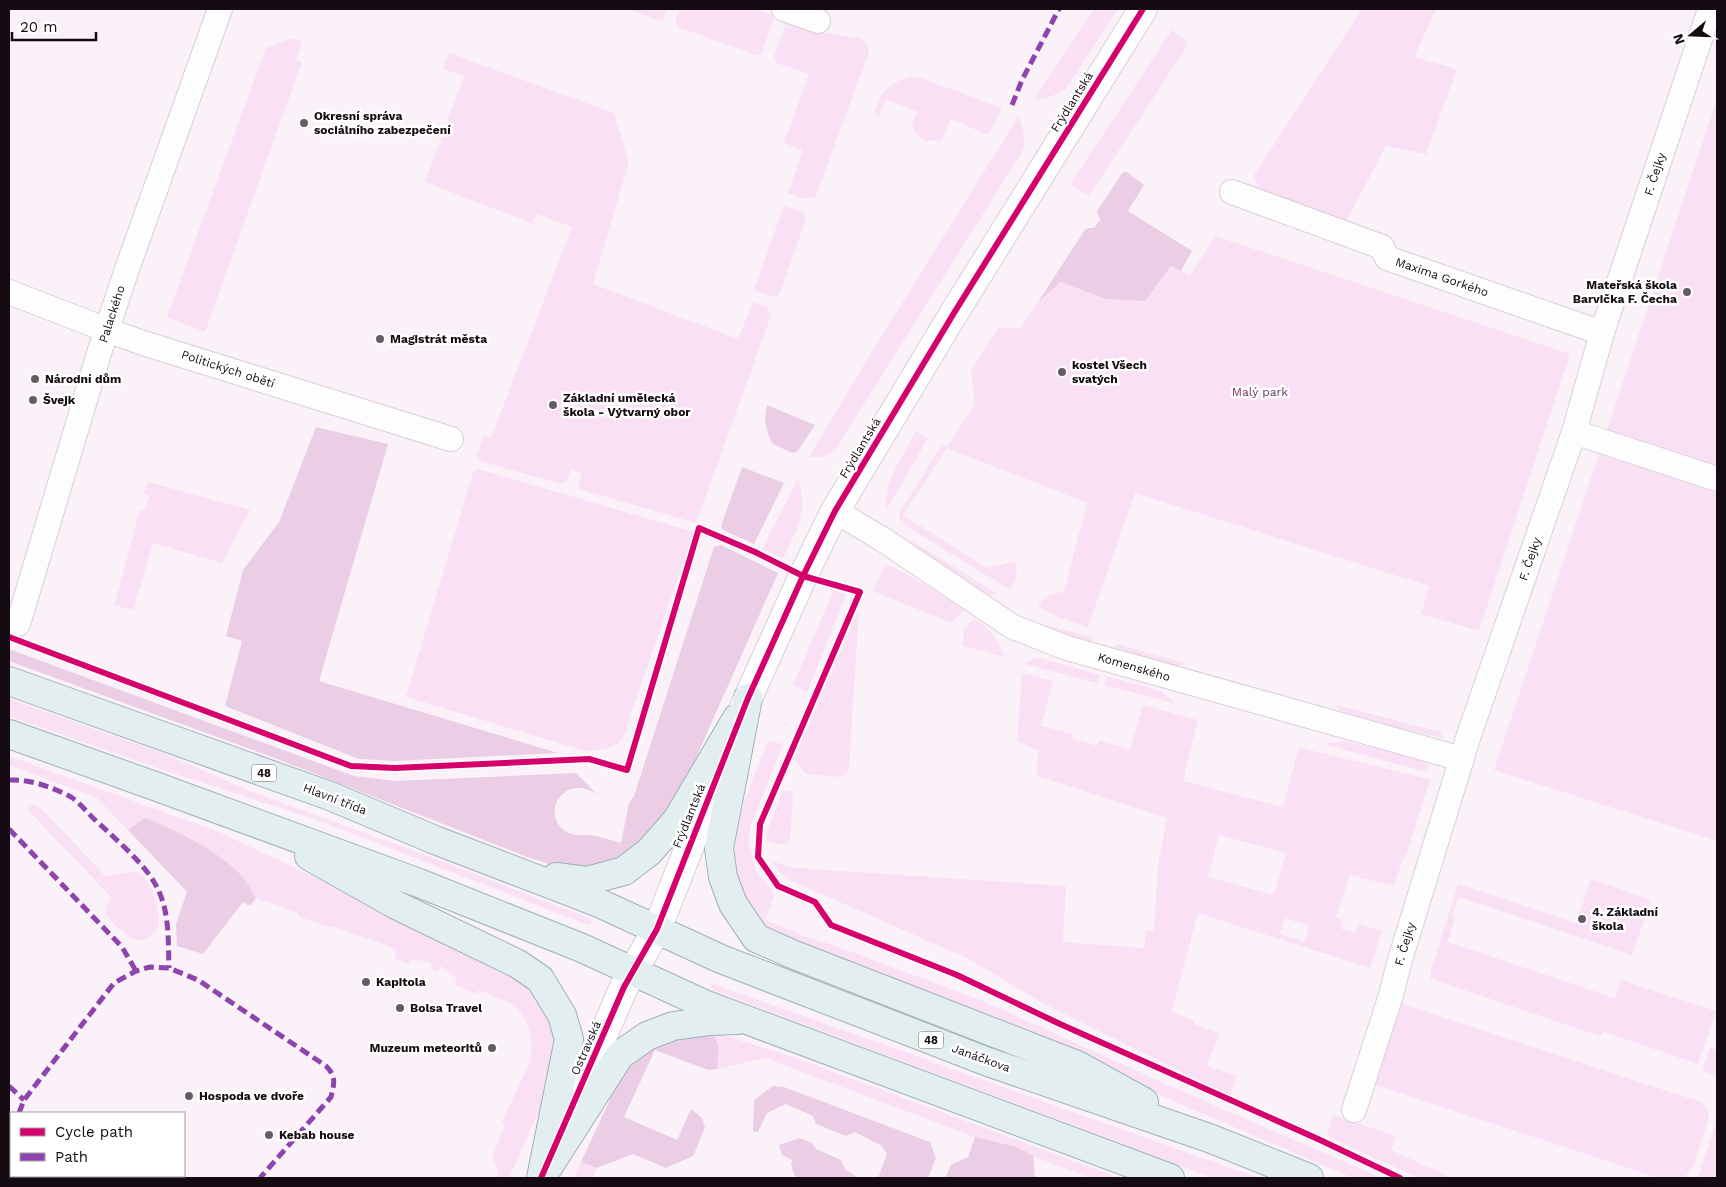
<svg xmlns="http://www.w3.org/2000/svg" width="1726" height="1187" font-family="'Work Sans',sans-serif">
	<rect width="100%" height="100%" fill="#faf2f8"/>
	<g fill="#f9e0f4" fill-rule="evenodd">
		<path d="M 627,9 L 667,9 L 663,19 L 658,20 Z"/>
		<path d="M 680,9 L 755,9 L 775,16 L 761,54 L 756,55 L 678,27 L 675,21 Z"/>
		<path d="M 1094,9 L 1118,9 L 1065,90 C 1055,95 1046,99 1034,99 Z"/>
		<path d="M 1362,9 L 1436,9 L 1414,57 L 1457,69 L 1426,154 L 1386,146 L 1344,225 L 1258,190 L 1254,175 Z"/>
		<path d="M 787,21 L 820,32 L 860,38 C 866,41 868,46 869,52 L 815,198 L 802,198 L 788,193 L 803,150 L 784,143 L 809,74 L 776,63 L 774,57 Z"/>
		<path d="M 1172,30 L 1184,39 L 1187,46 L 1089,196 L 1070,185 Z"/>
		<path d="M 293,38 L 302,42 L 296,60 L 302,62 L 205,332 L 167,317 L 266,48 Z"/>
		<path d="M 449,53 L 614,113 L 629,162 L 593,284 L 738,339 L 753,302 L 766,307 L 771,316 L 696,523 L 579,489 L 578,484 L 582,473 L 571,469 L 567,481 L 561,484 L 480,461 L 477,456 L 484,436 L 491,438 L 572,227 L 537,214 L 533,224 L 425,182 L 464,76 L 443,69 Z"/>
		<path d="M 911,76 L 921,78 L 1002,108 L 988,135 L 951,119 L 942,140 C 926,142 917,141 912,125 L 917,111 L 886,100 L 878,118 L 875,113 C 881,91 889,84 911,76 Z"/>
		<path d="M 1717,99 L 1717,841 L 1494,770 Z"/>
		<path d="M 1018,117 C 1025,130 1027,142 1020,155 L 837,447 C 829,454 821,460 809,457 L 863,366 Z"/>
		<path d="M 784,205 L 804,213 L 806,219 L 779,295 L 773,297 L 754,290 Z"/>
		<path d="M 1215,236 L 1570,354 L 1479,631 L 1421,614 L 1429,586 L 1135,493 L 1088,627 L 1057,617 L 1038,606 C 1045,596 1052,593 1064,592 L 1087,503 L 947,448 L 903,515 L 987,568 L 1015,561 C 1018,573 1017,580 1009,589 L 912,530 L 900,519 L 899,513 L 942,445 L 947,447 L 975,404 L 971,371 L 998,328 L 1020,328 L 1038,302 L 1061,282 L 1106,298 L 1145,301 L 1172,265 L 1190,276 Z"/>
		<path d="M 916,431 L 928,438 L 886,510 C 883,482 904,455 916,431 Z"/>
		<path d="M 478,469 L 694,532 L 631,713 C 624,746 618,749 585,751 L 406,697 L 473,472 Z"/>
		<path d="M 798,479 C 809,513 797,528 783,558 L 762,549 Z"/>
		<path d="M 148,482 L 250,510 L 222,563 L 153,543 L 133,610 L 114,605 L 137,522 L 136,522 L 140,509 L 145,510 L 149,496 L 144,494 Z"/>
		<path d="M 902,535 L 998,594 L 993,595 L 986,593 L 938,564 Z"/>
		<path d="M 886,564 L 914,578 L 964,609 L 952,623 L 873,591 Z"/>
		<path d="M 834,590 L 846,595 L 807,692 L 793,685 Z"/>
		<path d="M 859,609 L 849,770 L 842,777 L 806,774 L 794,759 Z"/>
		<path d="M 974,618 C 989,628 998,640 1005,657 L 963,646 L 964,628 Z"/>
		<path d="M 1038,623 L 1092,637 L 1090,645 L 1041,627 Z"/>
		<path d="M 1116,644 L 1188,664 L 1168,667 L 1114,652 Z"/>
		<path d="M 1036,657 L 1100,675 L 1097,683 L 1025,664 Z"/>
		<path d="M 1022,673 L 1053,681 L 1041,726 L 1073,734 L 1073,739 L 1097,746 L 1099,741 L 1130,749 L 1143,705 L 1198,720 L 1183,781 L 1283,807 L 1299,747 C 1343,759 1387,768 1430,780 L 1406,855 L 1402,861 L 1394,886 L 1350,875 L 1336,917 L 1343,920 L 1341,929 L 1355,933 L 1358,924 L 1382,931 L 1370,968 L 1198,913 L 1172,1011 L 1194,1021 L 1194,1024 L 1219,1033 L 1207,1066 L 1237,1076 L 1231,1095 L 1189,1077 L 1170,1066 L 1048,1006 L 971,960 L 790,880 C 782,874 775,869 771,861 L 796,868 L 1066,886 L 1063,942 L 1144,948 L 1146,931 L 1154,931 L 1158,865 L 1167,818 L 1037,776 L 1038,751 L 1017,741 ZM 1219,835 L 1286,853 L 1274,895 L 1208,877 ZM 1285,918 L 1309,926 L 1305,942 L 1280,934 Z"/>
		<path d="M 1106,676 L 1161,691 L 1176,704 L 1105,685 Z"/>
		<path d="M 9,699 L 165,754 L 255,793 L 429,856 L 591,919 L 592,922 L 588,925 L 320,821 L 157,768 L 9,716 Z"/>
		<path d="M 1333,704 L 1440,732 L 1443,738 L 1349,717 Z"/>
		<path d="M 768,741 L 783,744 L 750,827 L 749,845 L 756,871 L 775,894 L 765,920 L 804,936 L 833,945 L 983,1001 L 1170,1086 L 1382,1178 L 1353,1178 L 1157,1094 L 1080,1057 L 772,935 C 759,921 747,907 740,888 C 723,842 751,784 768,741 Z"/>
		<path d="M 1344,741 L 1416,758 L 1426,763 L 1429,767 L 1423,771 L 1323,744 Z"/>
		<path d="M 9,756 L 219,832 L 395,915 L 517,977 L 530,986 L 556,1028 L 554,1078 L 509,1178 L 497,1178 L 498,1171 L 492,1158 L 504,1126 L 502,1122 L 529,1063 C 535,1042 530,1015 509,1003 C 500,998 489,994 479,990 L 476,994 L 455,985 L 457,979 L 441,966 L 437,972 L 430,969 L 432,963 L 412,959 L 409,965 L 394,958 L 396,952 L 392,950 L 393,948 L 332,926 L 331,928 L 298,916 L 298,913 L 256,898 L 247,883 L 229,863 L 205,848 L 158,824 L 145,819 L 128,830 L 97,798 L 12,766 L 9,767 Z"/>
		<path d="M 787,790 L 791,792 L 793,796 L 790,839 L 788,842 L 782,845 L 767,841 L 767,832 L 782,792 Z"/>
		<path d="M 35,805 L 42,809 L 105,876 L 136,871 C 138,873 143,876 145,878 C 152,886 162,916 158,926 C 156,932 149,937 144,940 L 132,939 L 116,926 L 105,914 L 107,905 L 111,897 L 29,811 L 29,806 Z"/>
		<path d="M 1591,879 L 1651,900 L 1632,955 L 1459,897 L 1452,916 L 1455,918 L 1448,942 L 1615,998 L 1621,980 L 1716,1011 L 1698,1064 L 1604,1032 L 1600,1036 L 1431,979 L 1430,974 L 1458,884 L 1576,923 Z"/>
		<path d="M 714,984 L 716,985 L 1259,1178 L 1213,1178 L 713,990 L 710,987 Z"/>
		<path d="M 1396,1002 L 1701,1102 L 1707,1109 L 1709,1118 L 1693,1167 L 1684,1178 L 1658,1178 L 1370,1083 Z"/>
		<path d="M 713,1032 L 799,1059 L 1119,1178 L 1090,1178 L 1033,1156 L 1017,1147 L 975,1137 L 765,1058 L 717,1069 L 719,1048 Z"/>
		<path d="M 1710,1048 L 1717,1050 L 1717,1076 L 1702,1071 Z"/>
		<path d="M 1333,1115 L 1396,1136 L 1391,1150 L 1452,1178 L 1418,1178 L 1327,1136 Z"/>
		<path d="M 1717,1119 L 1717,1178 L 1698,1178 Z"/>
		<path d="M 581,1162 L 597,1168 L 592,1178 L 574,1178 Z"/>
	</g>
	<g fill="#ebcee5">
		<path d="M 1123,172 L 1127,172 L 1144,185 L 1128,211 L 1192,251 L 1181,271 L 1171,266 L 1145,301 L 1106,299 L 1061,282 L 1038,302 L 1084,231 L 1088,228 L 1094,228 L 1100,220 L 1097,211 Z"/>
		<path d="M 767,405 L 815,425 L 797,452 L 792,453 L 773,444 C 766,432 763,419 767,405 Z"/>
		<path d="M 316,427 L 388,444 L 319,681 L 558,753 L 394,761 L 359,759 L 225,706 L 242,641 L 226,636 L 243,570 L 279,522 Z"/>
		<path d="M 742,467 L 784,483 L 754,544 L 723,530 L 721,526 Z"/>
		<path d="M 721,545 L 778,573 L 680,794 L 639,849 L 595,869 L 556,866 L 530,858 L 277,759 L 9,661 L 9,649 L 354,776 L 395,781 L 576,773 L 597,794 C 561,772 540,817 567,832 C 574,836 579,835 586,835 C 597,835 610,840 621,843 L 629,803 L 634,796 L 714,547 Z"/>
		<path d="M 145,818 C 173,829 203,844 227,862 C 240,872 249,885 256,898 L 250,906 L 243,902 L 203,954 L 177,946 L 176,924 L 187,892 L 128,830 Z"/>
		<path d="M 713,1032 L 719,1048 L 717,1069 L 708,1070 L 655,1050 L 624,1117 L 677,1140 L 691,1109 L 702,1118 L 705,1127 L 693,1156 L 666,1168 L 633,1154 L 597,1168 L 581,1162 L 627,1063 L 651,1044 Z"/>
		<path d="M 773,1086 L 784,1087 L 930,1142 L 936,1158 L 928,1178 L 878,1178 L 887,1154 L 882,1146 L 855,1132 L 846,1136 L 816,1124 L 813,1116 L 786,1104 L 767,1113 L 758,1132 L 753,1131 L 754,1100 Z"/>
		<path d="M 975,1137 L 1017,1147 L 1033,1156 L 1035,1178 L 945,1178 L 951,1165 L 968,1157 Z"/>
		<path d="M 800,1138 L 812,1143 L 816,1149 L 841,1160 L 845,1169 L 853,1174 L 857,1178 L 801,1178 L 794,1175 L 791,1164 L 792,1160 L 782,1155 L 779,1145 Z"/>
	</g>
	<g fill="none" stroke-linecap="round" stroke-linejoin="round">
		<g stroke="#d8cfd6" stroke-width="26">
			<g id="minor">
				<path d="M 784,9 L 818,21"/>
				<path d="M 1232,192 L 1382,247 L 1387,258 L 1602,333"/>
				<path d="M 9,292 L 107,330 L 143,343 L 451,439"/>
				<path d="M 1574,432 L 1717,479"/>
				<path d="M 835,511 L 882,539 L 1013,627 L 1067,648 L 1462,759"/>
				<path d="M 18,624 L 100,350 L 127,269 L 220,9"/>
				<path d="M 1354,1110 L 1391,995 L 1399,963 L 1469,735 L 1574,432 L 1602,333 L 1710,9"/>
			</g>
		</g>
		<g stroke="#d8cfd6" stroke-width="30">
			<path id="tertiary" d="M 561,1132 L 624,987 L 657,929 L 748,698 L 803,576 L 835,511 L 954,313 L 1143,9"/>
		</g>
		<g stroke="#9fb1b6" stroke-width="30">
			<g id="primary">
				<path d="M 9,681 L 330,796 L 435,840 L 599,903 L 721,959 L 988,1062 L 1209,1138 L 1309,1178"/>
				<path d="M 748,698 L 719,848 L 723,877 L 733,904 L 756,938 L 792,954 L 1077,1065 L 1144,1102"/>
				<path d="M 9,734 L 152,785 L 419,883 L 582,948 L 704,1004 L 1170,1178"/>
				<path d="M 309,856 L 396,905 L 518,964 L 540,979 L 562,1015 L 569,1039 L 541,1178"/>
				<path d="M 556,877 L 587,881 L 624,871 L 649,852 L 677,820 L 737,718"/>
				<path d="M 549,1166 L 620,1055 L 647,1036 L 673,1026 L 710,1021 L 737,1020"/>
			</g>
		</g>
		<use href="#minor" stroke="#fefdfe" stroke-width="24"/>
		<use href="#tertiary" stroke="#fefdfe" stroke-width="28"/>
		<use href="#primary" stroke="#e3eef0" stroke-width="28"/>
		<g stroke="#8e44ad" stroke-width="5" stroke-dasharray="10 5" stroke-linecap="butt">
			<path d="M 1012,105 L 1022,80 L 1059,9"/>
			<path d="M 9,780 C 30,779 52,787 71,797 C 79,802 86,811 93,818 C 111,835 142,861 154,882 C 170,908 168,938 169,968"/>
			<path d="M 9,829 L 122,947 L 136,971"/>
			<path d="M 9,1086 L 24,1100"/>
			<path d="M 19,1113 L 24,1100 L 114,983 L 136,971 L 150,967 L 169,968 L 198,980 L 326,1066 C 337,1077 334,1083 331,1097 L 260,1178"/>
			<path d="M 9,1143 L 11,1137"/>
			<path d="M 42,1176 L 45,1178"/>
		</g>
		<g stroke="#fff" stroke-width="9">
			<g id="cycleway">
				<path d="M 9,637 L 351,766 L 395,768 L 589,759 L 627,770 L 699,528 L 755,552 L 803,576 L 860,592 L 760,824 L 758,857 L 778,886 L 815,902 L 831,925 L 957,975 L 1060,1024 L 1318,1139 L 1400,1178"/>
				<path d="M 541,1178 L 624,987 L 657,929 L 748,698 L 803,576 L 835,511 L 954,313 L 1143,9"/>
			</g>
		</g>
		<use href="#cycleway" stroke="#d6006c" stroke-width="6"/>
	</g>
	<g fill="#645c62" stroke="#fff" stroke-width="2">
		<circle cx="304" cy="123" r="5"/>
		<circle cx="1687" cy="292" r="5"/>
		<circle cx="380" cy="339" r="5"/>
		<circle cx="1062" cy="372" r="5"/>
		<circle cx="35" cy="379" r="5"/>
		<circle cx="33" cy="400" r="5"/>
		<circle cx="553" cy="405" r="5"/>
		<circle cx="1582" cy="919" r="5"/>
		<circle cx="366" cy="982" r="5"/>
		<circle cx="400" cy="1008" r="5"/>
		<circle cx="492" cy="1048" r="5"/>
		<circle cx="189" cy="1096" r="5"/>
		<circle cx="269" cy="1135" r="5"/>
	</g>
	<g text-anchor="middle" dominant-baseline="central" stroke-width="5" stroke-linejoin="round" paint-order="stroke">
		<g fill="#fff" stroke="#5a5559" stroke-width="1">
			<rect x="251.5" y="764.5" width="25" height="17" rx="4"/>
			<rect x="918.5" y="1031.5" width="25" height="17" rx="4"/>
		</g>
		<g font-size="11" font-weight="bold" fill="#140c12">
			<text x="264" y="773">48</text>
			<text x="931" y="1040">48</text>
		</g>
		<g font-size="12" fill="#140c12" stroke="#fff">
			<text transform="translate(1072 102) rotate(-58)">Frýdlantská</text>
			<text transform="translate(1655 174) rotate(-72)">F. Čejky</text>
			<text transform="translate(1442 277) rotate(19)">Maxima Gorkého</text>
			<text transform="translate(112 314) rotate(-72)">Palackého</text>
			<text transform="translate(228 369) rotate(18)">Politických obětí</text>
			<text transform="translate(860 448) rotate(-59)">Frýdlantská</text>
			<text transform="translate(1530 559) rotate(-71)">F. Čejky</text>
			<text transform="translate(1134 667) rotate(16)">Komenského</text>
			<text transform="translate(335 799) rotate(21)">Hlavní třída</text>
			<text transform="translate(689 816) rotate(-68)">Frýdlantská</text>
			<text transform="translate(1405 944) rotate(-73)">F. Čejky</text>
			<text transform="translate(586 1048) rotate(-66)">Ostravská</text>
			<text transform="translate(981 1058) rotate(20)">Janáčkova</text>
		</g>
		<g font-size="12" font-weight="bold" fill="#140c12" stroke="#fff" text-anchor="start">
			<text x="314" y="116">Okresní správa<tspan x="314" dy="14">sociálního zabezpečení</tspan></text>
			<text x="1677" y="285" text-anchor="end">Mateřská škola<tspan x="1677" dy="14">Barvička F. Čecha</tspan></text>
			<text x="390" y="339">Magistrát města</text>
			<text x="1072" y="365">kostel Všech<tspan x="1072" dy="14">svatých</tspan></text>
			<text x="45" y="379">Národní dům</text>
			<text x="563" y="398">Základní umělecká<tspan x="563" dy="14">škola - Výtvarný obor</tspan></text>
			<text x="43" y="400">Švejk</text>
			<text x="1592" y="912">4. Základní<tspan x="1592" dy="14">škola</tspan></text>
			<text x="376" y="982">Kapitola</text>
			<text x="410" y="1008">Bolsa Travel</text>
			<text x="482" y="1048" text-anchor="end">Muzeum meteoritů</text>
			<text x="199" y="1096">Hospoda ve dvoře</text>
			<text x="279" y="1135">Kebab house</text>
		</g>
		<g font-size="12" fill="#6f3767" stroke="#fff">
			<text x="1260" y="392">Malý park</text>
		</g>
	</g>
	<rect width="1726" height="1187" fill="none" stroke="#140c12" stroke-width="20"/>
	<rect x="10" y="1112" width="175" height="65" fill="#ffffff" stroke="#a19ea0"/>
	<rect x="20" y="1128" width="25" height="8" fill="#d6006c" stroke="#a19ea0"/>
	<text x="55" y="1137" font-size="15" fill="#140c12">Cycle path</text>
	<rect x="20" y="1153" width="25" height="8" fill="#8e44ad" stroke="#a19ea0"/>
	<text x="55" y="1162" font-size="15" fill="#140c12">Path</text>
	<g transform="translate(1691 35) rotate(251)" stroke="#ffffff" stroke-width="4" paint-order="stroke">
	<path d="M0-4L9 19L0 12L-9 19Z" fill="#140c12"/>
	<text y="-8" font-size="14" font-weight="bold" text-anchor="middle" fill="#140c12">N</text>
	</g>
	<path d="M12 32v8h84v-8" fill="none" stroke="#140c12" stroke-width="2.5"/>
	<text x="20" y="32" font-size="15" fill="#140c12" stroke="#ffffff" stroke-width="4" paint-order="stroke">20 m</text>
</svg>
